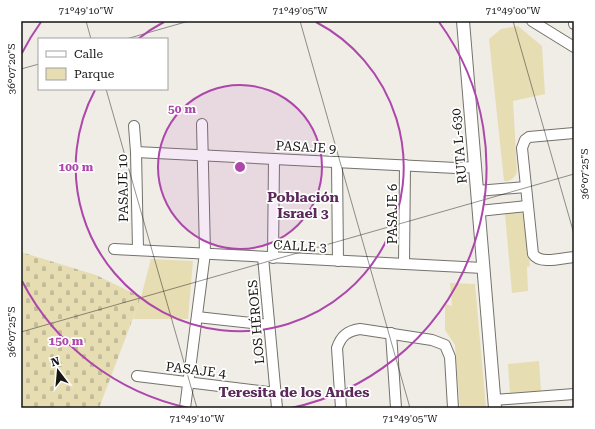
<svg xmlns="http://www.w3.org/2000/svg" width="595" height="429" font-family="'Roboto Serif',serif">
	<defs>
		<pattern id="cemetery-stones" width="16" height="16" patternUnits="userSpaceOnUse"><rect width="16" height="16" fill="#e7ddb3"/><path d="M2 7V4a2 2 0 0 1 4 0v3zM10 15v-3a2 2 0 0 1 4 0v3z" fill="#c5bd99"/></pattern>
	</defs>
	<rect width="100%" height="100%" fill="#efede6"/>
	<path fill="url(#cemetery-stones)" d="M 21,252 L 96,275 L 141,297 L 99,408 L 21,408 Z"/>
	<g fill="#e7ddb3">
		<path d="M 518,26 L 542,46 L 545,94 L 513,101 L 517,172 C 514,179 511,181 504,181 L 489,39 L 501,29 Z"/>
		<path d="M 521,212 L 525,217 L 530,266 L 527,267 L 528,291 L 512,293 L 505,214 Z"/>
		<path d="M 151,259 L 193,261 L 188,319 L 133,319 L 141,297 Z"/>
		<path d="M 450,283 L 475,284 L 486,408 L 460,408 L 455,345 L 445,330 L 445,304 L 452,306 Z"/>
		<path d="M 539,361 L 541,391 L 510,393 L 508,364 Z"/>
	</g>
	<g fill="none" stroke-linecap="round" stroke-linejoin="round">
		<g stroke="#73726b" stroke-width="12">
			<g id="minor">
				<path d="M 532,21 L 574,47"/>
				<path d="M 574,21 L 574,24"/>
				<path d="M 134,126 L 136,152 L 138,250"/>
				<path d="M 574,133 L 529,137 L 525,140 L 522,148 L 533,254 C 540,265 562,258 574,257"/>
				<path d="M 136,152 L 456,168 L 475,167"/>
				<path d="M 337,162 L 338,261"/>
				<path d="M 477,191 L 526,187"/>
				<path d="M 479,211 L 527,206"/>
				<path d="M 114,249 L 483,268"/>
				<path d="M 263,257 L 277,408"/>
				<path d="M 273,258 L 274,159"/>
				<path d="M 404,264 L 405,165"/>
				<path d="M 197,317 L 269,325"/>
				<path d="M 391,333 L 396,408"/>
				<path d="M 137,376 L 276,393"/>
				<path d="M 494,400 L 574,394"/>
				<path d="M 185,408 L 205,253 L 202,124"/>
				<path d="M 341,408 L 337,348 C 341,336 347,331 360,329 L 432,340 L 445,345 L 450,357 L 453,408"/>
			</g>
		</g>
		<g stroke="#73726b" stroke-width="14">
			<path id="tertiary" d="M 463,21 L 495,408"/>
		</g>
		<use href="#minor" stroke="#fff" stroke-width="10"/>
		<use href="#tertiary" stroke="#fff" stroke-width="12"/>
	</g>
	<path fill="none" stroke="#161513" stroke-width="1" stroke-opacity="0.45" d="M 86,21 L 91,39M 300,21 L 410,408M 513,21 L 574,234M 126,39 L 189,21M 21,69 L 39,64M 106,89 L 197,408M 21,332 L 574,174"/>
	<circle cx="240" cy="167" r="82" fill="#ae47ab" fill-opacity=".12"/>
	<g fill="none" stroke="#ae47ab" stroke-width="2">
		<circle cx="240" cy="167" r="82"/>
		<path d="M138 39A164 164 0 0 1 164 22M316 22A164 164 0 1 1 95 90"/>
		<path d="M189 408A246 246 0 0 1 22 281M22 53A246 246 0 0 1 41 22M439 22A246 246 0 0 1 291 408"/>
	</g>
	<g text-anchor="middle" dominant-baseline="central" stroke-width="3.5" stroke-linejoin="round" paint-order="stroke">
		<g font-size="13" fill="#161513" stroke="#fff">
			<text transform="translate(459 146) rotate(-95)">RUTA L-630</text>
			<text transform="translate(306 147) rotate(3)">PASAJE 9</text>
			<text transform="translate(123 188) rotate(-91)">PASAJE 10</text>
			<text transform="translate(392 214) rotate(-90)">PASAJE 6</text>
			<text transform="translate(300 246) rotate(3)">CALLE 3</text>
			<text transform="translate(256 322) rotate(-95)">LOS HÉROES</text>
			<text transform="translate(196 370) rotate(7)">PASAJE 4</text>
		</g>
		<g font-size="14" font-weight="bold" fill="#5b295a" stroke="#fff">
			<text x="303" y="197">Población<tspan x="303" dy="16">Israel 3</tspan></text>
			<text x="294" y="392">Teresita de los Andes</text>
		</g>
	</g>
	<circle cx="240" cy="167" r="6" fill="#ae47ab" stroke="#fff" stroke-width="2"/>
	<g font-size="12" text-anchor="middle" font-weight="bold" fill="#ae47ab" stroke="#fff" stroke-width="3.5" stroke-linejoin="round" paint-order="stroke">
		<text x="182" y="113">50 m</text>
		<text x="76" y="171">100 m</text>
		<text x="66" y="345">150 m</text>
	</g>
	<rect width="595" height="429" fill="none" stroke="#ffffff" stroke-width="44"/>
	<rect x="38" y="38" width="130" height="52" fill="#ffffff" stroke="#a2a1a1"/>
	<rect x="46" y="51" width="20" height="6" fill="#ffffff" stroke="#a2a1a1"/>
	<text x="74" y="58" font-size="12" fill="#161513">Calle</text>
	<rect x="46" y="68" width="20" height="12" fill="#e7ddb3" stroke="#a2a1a1"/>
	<text x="74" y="78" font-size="12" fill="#161513">Parque</text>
	<g transform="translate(58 371) rotate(344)" stroke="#ffffff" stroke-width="3" paint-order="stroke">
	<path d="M0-3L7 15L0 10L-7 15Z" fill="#161513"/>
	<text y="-6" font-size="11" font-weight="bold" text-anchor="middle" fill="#161513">N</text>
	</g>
	<rect x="22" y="22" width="551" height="385" fill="none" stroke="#161513" stroke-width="1.5"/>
	<g font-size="10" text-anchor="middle" fill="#161513">
		<text x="86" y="14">71°49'10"W</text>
		<text x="300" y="14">71°49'05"W</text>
		<text x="513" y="14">71°49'00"W</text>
		<text transform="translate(11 69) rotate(-90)" y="4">36°07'20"S</text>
		<text transform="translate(584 174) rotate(-90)" y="4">36°07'25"S</text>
		<text transform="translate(11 332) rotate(-90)" y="4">36°07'25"S</text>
		<text x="197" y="422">71°49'10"W</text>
		<text x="410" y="422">71°49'05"W</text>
	</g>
</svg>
